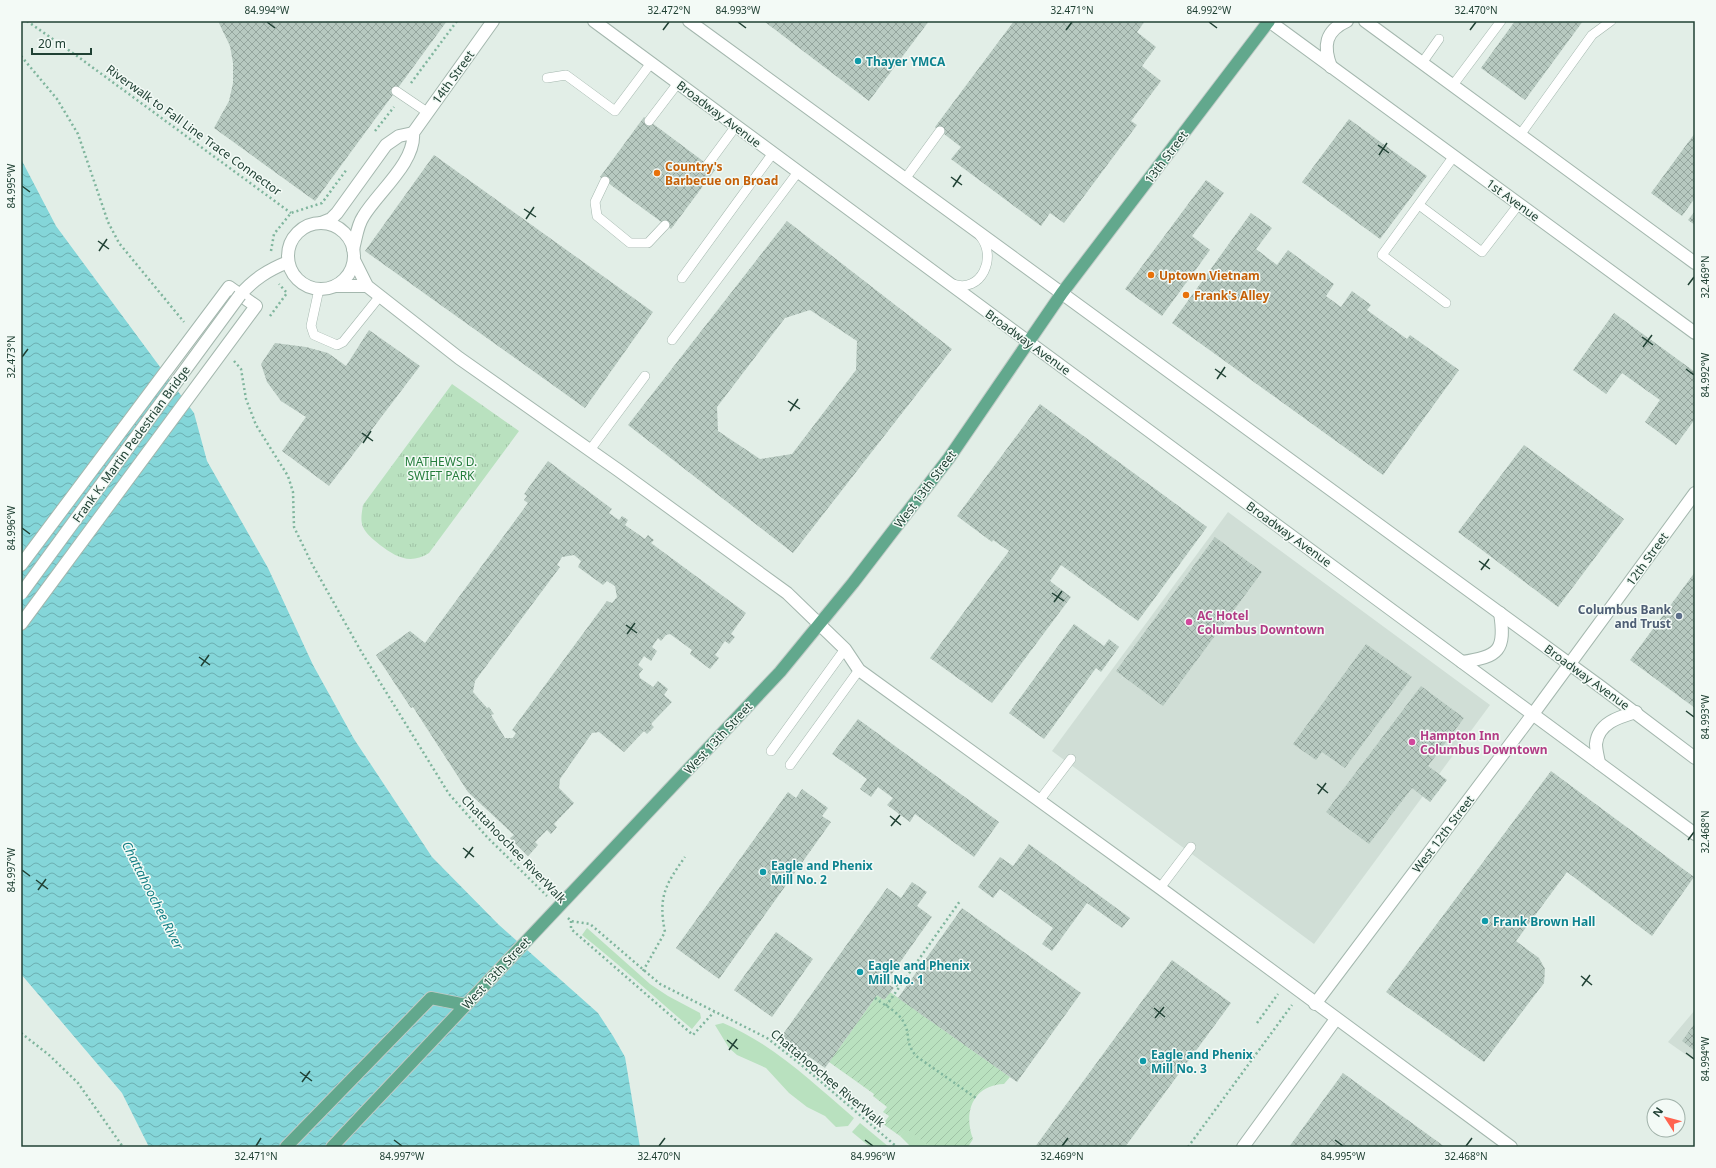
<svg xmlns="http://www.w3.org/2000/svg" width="1716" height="1168" font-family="'Noto Sans',sans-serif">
	<defs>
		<pattern id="park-tufts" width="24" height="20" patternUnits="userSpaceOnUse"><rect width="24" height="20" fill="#b9e1bf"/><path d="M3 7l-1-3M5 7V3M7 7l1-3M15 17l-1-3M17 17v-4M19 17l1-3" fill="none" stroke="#9fc2a5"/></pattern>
		<pattern id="garden-furrows" width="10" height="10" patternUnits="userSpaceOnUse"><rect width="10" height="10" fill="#b9e1bf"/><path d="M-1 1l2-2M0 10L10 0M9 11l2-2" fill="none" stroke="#9fc2a5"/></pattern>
		<pattern id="water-waves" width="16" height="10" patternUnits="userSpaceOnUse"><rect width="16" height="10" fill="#84d6d9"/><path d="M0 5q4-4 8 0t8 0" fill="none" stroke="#6cafb1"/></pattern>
		<pattern id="building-cross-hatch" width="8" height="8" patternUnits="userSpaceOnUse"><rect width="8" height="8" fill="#b7c9c0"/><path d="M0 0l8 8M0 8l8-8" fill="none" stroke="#94a59d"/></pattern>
	</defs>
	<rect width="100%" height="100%" fill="#e2eee7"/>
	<g fill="#d0ded6">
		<path d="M 1228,512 L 1490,705 L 1314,944 L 1052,751 Z"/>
		<path d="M 1695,1010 L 1695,1061 L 1668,1042 Z"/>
	</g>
	<g fill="#b9e1bf">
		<path d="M 587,928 L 650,984 L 668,996 L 700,1013 L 701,1018 L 692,1029 C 655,998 620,965 582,935 Z"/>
		<path d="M 723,1023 C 773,1044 813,1083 854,1118 L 848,1126 L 836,1127 L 825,1116 L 807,1107 L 789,1093 L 766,1068 L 737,1055 L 729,1048 L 715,1025 Z"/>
		<path d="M 860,1123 L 889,1147 L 870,1147 L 852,1132 Z"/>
		<path d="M 906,1128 L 931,1147 L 911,1147 L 900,1136 Z"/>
	</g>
	<path fill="url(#park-tufts)" d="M 452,384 L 519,431 L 429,553 C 410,565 396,557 380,545 C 374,540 366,534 363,527 C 360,520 362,512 363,505 Z"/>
	<path fill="url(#garden-furrows)" d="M 890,992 L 1010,1077 L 1004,1084 C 973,1085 963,1112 973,1139 L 968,1147 L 931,1147 L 906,1129 L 900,1136 L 883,1124 L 889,1116 L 883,1112 L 887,1107 L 873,1096 L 874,1094 L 829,1062 L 877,995 L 884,1000 Z"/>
	<path fill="url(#water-waves)" d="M 21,159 L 56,226 L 194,413 L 207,461 L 268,568 L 313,665 L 354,739 L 432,857 L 499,925 L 598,1013 L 613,1036 L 625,1057 L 640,1147 L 149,1147 L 122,1093 L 21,974 Z"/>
	<g fill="url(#building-cross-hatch)" fill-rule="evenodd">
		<path d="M 218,21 L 447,21 L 315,201 L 214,128 L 229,101 L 233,83 L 233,63 L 230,46 Z"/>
		<path d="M 766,21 L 929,21 L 869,101 L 765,22 Z"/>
		<path d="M 1014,21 L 1145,21 L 1137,32 L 1156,47 L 1142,66 L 1161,81 L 1131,121 L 1137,125 L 1064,223 L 1050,213 L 1041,226 L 951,159 L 961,147 L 935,127 Z"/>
		<path d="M 1515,21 L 1583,21 L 1525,100 L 1481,68 Z"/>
		<path d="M 644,117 L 715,170 L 671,229 L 600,177 Z"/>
		<path d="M 1349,119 L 1427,176 L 1380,239 L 1302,182 Z"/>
		<path d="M 1695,133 L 1695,198 L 1682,216 L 1651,193 Z"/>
		<path d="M 434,155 L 653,312 L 585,408 L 365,251 Z"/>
		<path d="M 1206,180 L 1224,193 L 1192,236 L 1210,250 L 1162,316 L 1125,289 Z"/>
		<path d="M 1695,211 L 1695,225 L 1688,220 Z"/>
		<path d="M 1251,213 L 1272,228 L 1256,249 L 1277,265 L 1288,250 L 1334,284 L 1326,296 L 1341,307 L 1352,291 L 1371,305 L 1367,310 L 1407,339 L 1410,335 L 1459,370 L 1383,475 L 1172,323 Z"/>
		<path d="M 787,221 L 952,349 L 793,553 L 628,425 ZM 810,310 L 857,341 L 856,370 L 792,454 L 760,459 L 718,431 L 717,407 L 785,318 Z"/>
		<path d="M 1614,313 L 1695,372 L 1695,419 L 1676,445 L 1645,422 L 1660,400 L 1622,373 L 1606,394 L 1573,370 Z"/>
		<path d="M 369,330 L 420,366 L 329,486 L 282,451 L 306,417 L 281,401 L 267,382 L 261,364 L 275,343 L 306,347 L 328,353 L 346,366 Z"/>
		<path d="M 1040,404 L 1207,527 L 1138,621 L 1061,565 L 1050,581 L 1071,597 L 992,703 L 930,658 L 1009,551 L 993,540 L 992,542 L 957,516 Z"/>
		<path d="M 1524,445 L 1624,519 L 1558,607 L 1458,532 Z"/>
		<path d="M 548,461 L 612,509 L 609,513 L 619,520 L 622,516 L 628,520 L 625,525 L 645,539 L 648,535 L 654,540 L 651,543 L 746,613 L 731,634 L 735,637 L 729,644 L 725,641 L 715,655 L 719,658 L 710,669 L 690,654 L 692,650 L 670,634 L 666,635 L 661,641 L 658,638 L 652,647 L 657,651 L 651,661 L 644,656 L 638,665 L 643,669 L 639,674 L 640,678 L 653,687 L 658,681 L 668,689 L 664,695 L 672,702 L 651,724 L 654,727 L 647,734 L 644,731 L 624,752 L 599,732 L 592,733 L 560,779 L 559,788 L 574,803 L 554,824 L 557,827 L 551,834 L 547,830 L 535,842 L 538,845 L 528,856 L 510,838 L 514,835 L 468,792 L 413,707 L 411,708 L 376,655 L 410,631 L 425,643 L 528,503 L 524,500 L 527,496 L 524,494 ZM 574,555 L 581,561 L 578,567 L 603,585 L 607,581 L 615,586 L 617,597 L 612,603 L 607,601 L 512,730 L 516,733 L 513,738 L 505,738 L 491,715 L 494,714 L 489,707 L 487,708 L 473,692 L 475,681 L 560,567 L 557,565 L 562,557 Z"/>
		<path d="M 1215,537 L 1262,572 L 1163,706 L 1116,671 Z"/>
		<path d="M 1695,572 L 1695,708 L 1630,660 Z"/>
		<path d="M 1074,624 L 1104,646 L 1109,639 L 1119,647 L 1101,672 L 1096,668 L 1044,739 L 1009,713 Z"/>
		<path d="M 1366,644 L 1412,677 L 1345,768 L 1322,752 L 1316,760 L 1293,744 Z"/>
		<path d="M 1421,686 L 1464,718 L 1428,766 L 1447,780 L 1430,802 L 1412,788 L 1369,844 L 1326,812 Z"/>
		<path d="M 858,719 L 999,822 L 974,857 L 915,814 L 910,822 L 887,805 L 893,798 L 878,787 L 871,797 L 860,789 L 867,779 L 832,754 Z"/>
		<path d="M 1551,771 L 1694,877 L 1652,936 L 1567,872 L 1516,941 L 1539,958 L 1545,969 L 1544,983 L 1484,1062 L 1386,992 Z"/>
		<path d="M 802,789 L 828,808 L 822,816 L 831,822 L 719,979 L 676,948 L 788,792 L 796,798 Z"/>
		<path d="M 1029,844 L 1130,918 L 1122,928 L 1087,903 L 1052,951 L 1042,944 L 1053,928 L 1000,889 L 993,898 L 978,887 L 1000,857 L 1013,866 Z"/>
		<path d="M 912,882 L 927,892 L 917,906 L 932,917 L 886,982 L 894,988 L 884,1000 L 877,995 L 825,1068 L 781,1037 L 887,888 L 901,898 Z"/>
		<path d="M 962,908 L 1081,993 L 1017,1082 L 898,998 Z"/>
		<path d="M 776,932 L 813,959 L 772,1017 L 734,990 Z"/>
		<path d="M 1172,960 L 1231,1003 L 1125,1147 L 1035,1147 Z"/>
		<path d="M 1695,1023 L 1695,1051 L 1682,1041 Z"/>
		<path d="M 1343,1073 L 1445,1147 L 1289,1147 Z"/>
	</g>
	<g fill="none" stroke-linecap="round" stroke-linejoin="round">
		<g stroke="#a4b7ae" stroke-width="10">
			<g id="lane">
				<path d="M 1422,63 L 1439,39"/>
				<path d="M 547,78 L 566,75 L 615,111 L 651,63"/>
				<path d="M 1453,85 L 1501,21"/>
				<path d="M 396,91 L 427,112"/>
				<path d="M 649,121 L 678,83"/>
				<path d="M 1520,135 L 1592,35 L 1611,21"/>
				<path d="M 708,164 L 736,126"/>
				<path d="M 905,179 L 940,131"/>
				<path d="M 605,181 L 595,202 L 597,216 L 630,243 L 648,243 L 665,225"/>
				<path d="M 1419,205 L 1482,252 L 1519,204"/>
				<path d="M 682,278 L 773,153"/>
				<path d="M 953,284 C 981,294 998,257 980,236"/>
				<path d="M 319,289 L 311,326 L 314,335 L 337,345 L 343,342 L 380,296"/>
				<path d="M 1446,303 L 1382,255 L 1454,156"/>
				<path d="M 672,340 L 798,172"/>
				<path d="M 590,450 L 645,376"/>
				<path d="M 771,751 L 845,649"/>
				<path d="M 790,765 L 859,670"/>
				<path d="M 1039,801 L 1071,759"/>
				<path d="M 1160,888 L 1191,847"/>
			</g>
		</g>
		<g stroke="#a4b7ae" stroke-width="14">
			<g id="street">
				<path d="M 594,21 L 1695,834"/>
				<path d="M 689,21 L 1601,687 L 1695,758"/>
				<path d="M 1269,21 L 1695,333"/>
				<path d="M 1365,21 L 1695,263"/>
				<path d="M 1331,67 C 1323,46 1325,31 1347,21"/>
				<circle cx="321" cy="256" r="33"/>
				<path d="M 321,223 L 331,219 L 337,213 L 386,145 L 399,136 L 413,133"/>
				<path d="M 353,249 C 356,239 357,226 363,217 C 377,193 416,162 413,133 L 493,21"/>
				<path d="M 354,260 L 367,286 L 459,358 L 618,470 L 787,593 L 845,649 L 859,670 L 1160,888 L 1511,1147"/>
				<path d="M 336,286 L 367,286"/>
				<path d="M 240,295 C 254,279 268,270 288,262"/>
				<path d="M 21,565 L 229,287 L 256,306 L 21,624"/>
				<path d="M 1462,662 C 1499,657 1506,650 1500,613"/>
				<path d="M 1599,763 C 1598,757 1596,750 1596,744 C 1598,723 1619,717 1636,712"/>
				<path d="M 1315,1004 L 1533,714 L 1695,493"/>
				<path d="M 1243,1147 L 1336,1019"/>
			</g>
		</g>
		<g stroke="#c1cac6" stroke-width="14">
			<g id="primary">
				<path d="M 286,1147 L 431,998 L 466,1005"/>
				<path d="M 332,1147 L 780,672 L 853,583 L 949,458 L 1062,293 L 1269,21"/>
			</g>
		</g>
		<g stroke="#7fb59d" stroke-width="2.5" stroke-dasharray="2 3" stroke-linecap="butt">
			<path d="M 27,21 L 77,56 L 291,213"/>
			<path d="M 21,56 L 57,99 L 78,134 L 108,222 L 119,243 L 184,322"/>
			<path d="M 411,83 L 457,21"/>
			<path d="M 375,131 L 394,107"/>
			<path d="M 271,251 L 274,234 L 291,213 L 322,203 L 347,169"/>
			<path d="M 270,316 L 287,293 L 279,284"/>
			<path d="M 234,361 L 241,369 L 246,399 L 256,425 L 288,476 L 293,492 L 294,527 L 312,564 L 362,653 L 449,794 L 488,838 L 547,896"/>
			<path d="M 568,918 L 571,921 L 590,924 L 660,984 L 767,1038 L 799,1063 L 897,1147"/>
			<path d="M 571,921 L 571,929 L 693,1035 L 714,1012"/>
			<path d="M 643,971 L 665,932 C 658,897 665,885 685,857"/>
			<path d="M 888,979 L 899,987"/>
			<path d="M 875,998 C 884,1005 899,1012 904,1023 C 911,1035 904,1041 916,1056 L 976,1098"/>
			<path d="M 886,1006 L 960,901"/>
			<path d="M 1257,1023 L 1278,994"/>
			<path d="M 21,1033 L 49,1055 L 78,1083 L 123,1147"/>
			<path d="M 1188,1147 L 1292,1005"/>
		</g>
		<use href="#lane" stroke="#fff" stroke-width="9"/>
		<use href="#street" stroke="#fff" stroke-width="12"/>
		<use href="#primary" stroke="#62a88d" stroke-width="12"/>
		<g stroke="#a4b7ae" stroke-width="14" stroke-linecap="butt">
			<path id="street-bridge" d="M 21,594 L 240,295"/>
		</g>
		<use href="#street-bridge" stroke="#fff" stroke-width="12"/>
	</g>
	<path fill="none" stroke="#204134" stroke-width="1.5" d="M 267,22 L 275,28M 738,22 L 746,28M 1209,22 L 1217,28M 663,30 L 669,22M 1066,30 L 1072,22M 1470,30 L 1476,22M 1378,145 L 1389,153M 1379,155 L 1387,143M 951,177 L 962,185M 22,186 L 30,192M 953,187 L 961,175M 524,209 L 536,217M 526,219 L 534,207M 98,241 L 109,249M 99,251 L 107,239M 1688,285 L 1694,277M 1642,337 L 1653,345M 1643,347 L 1652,335M 22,357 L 28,349M 1215,369 L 1226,377M 1686,369 L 1694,375M 1217,379 L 1225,367M 788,401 L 800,409M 790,411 L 798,399M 362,433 L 373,441M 363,443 L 371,431M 22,528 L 30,534M 1479,561 L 1490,569M 1481,570 L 1489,559M 1052,593 L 1064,601M 1054,602 L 1062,591M 626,625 L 637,633M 627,634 L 635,623M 199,657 L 210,665M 201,666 L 209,655M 1686,711 L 1694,717M 1317,784 L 1328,793M 1318,794 L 1326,783M 890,816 L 901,825M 891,826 L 900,815M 1688,840 L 1694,832M 463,848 L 474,857M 465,858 L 473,847M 22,870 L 30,876M 36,880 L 48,889M 38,890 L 46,879M 1581,976 L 1592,985M 1582,986 L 1590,975M 1154,1008 L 1165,1017M 1155,1018 L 1164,1007M 727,1040 L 738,1049M 729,1050 L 737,1039M 1686,1053 L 1694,1059M 300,1072 L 312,1081M 302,1082 L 310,1071M 394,1140 L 402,1146M 865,1140 L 873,1146M 1335,1140 L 1343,1146M 256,1146 L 261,1138M 659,1146 L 665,1138M 1062,1146 L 1068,1138M 1466,1146 L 1472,1138"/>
	<g fill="#0f9aa8" stroke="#f3faf6" stroke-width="1.5">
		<circle cx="858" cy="61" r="4"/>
		<circle cx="763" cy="872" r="4"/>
		<circle cx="1485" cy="921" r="4"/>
		<circle cx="860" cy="972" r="4"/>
		<circle cx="1143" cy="1061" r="4"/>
	</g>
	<g fill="#e8710a" stroke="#f3faf6" stroke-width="1.5">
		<circle cx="657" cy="173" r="4"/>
		<circle cx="1151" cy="275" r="4"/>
		<circle cx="1186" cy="295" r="4"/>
	</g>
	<circle fill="#5c6f8a" stroke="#f3faf6" stroke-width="1.5" cx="1679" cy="616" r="4"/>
	<g fill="#d1479c" stroke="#f3faf6" stroke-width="1.5">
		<circle cx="1189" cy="622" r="4"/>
		<circle cx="1412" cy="742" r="4"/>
	</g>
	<g text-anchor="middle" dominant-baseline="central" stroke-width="3" stroke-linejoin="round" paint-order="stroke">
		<g font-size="12" font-weight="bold" fill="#0d838f" stroke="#f3faf6" text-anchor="start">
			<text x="866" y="61">Thayer YMCA</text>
			<text x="771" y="865">Eagle and Phenix<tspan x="771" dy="14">Mill No. 2</tspan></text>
			<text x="1493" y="921">Frank Brown Hall</text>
			<text x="868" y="965">Eagle and Phenix<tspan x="868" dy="14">Mill No. 1</tspan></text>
			<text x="1151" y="1054">Eagle and Phenix<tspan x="1151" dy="14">Mill No. 3</tspan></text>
		</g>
		<g font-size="12" fill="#204134" stroke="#f3faf6">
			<text transform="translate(453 77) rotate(-54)">14th Street</text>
			<text transform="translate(719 114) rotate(37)">Broadway Avenue</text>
			<text transform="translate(194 130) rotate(36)">Riverwalk to Fall Line Trace Connector</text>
			<text transform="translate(1166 157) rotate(-53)">13th Street</text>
			<text transform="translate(1513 200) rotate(36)">1st Avenue</text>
			<text transform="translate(1028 342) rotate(36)">Broadway Avenue</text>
			<text transform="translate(131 444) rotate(-54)">Frank K. Martin Pedestrian Bridge</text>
			<text transform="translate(925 489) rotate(-53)">West 13th Street</text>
			<text transform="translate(1289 534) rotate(36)">Broadway Avenue</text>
			<text transform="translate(1647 559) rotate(-54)">12th Street</text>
			<text transform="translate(1587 677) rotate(36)">Broadway Avenue</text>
			<text transform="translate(718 738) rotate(-47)">West 13th Street</text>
			<text transform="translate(1443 834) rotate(-53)">West 12th Street</text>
			<text transform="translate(514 849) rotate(46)">Chattahoochee RiverWalk</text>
			<text transform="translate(496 973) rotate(-47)">West 13th Street</text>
			<text transform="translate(828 1078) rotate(40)">Chattahoochee RiverWalk</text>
		</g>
		<g font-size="12" font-weight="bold" fill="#c56008" stroke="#f3faf6" text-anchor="start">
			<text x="665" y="166">Country's<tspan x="665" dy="14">Barbecue on Broad</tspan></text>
			<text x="1159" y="275">Uptown Vietnam</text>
			<text x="1194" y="295">Frank's Alley</text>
		</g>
		<g font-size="12" fill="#257d3c" stroke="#f3faf6">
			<text x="441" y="461">MATHEWS D.<tspan x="441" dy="14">SWIFT PARK</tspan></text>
		</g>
		<g font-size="12" font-weight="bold" fill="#4e5e75" stroke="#f3faf6" text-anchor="end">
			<text x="1671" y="609">Columbus Bank<tspan x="1671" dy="14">and Trust</tspan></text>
		</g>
		<g font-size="12" font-weight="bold" fill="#b23c85" stroke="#f3faf6" text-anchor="start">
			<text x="1197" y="615">AC Hotel<tspan x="1197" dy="14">Columbus Downtown</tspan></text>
			<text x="1420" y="735">Hampton Inn<tspan x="1420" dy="14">Columbus Downtown</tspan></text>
		</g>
		<g font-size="13" font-style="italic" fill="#137f84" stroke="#f3faf6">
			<text transform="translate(153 895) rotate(63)">Chattahoochee River</text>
		</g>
	</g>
	<rect width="1716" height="1168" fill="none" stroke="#f3faf6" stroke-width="44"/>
	<g transform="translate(1666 1118) rotate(306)"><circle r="19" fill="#f3faf6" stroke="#9fb0a8"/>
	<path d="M0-3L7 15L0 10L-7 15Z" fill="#ff644f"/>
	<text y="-6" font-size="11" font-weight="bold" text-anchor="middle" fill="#204134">N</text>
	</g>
	<path d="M32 48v6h59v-6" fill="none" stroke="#204134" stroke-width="2"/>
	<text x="38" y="48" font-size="12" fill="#204134" stroke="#f3faf6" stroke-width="3" paint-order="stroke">20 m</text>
	<rect x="22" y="22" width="1672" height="1124" fill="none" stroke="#204134" stroke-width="1.5"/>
	<g font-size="10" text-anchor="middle" fill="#204134">
		<text x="267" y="14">84.994°W</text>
		<text x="669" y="14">32.472°N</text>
		<text x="738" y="14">84.993°W</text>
		<text x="1072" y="14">32.471°N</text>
		<text x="1209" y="14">84.992°W</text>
		<text x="1476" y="14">32.470°N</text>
		<text transform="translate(11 186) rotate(-90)" y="4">84.995°W</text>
		<text transform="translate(1705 277) rotate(-90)" y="4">32.469°N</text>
		<text transform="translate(11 357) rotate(-90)" y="4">32.473°N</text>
		<text transform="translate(1705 375) rotate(-90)" y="4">84.992°W</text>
		<text transform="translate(11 528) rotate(-90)" y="4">84.996°W</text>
		<text transform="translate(1705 717) rotate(-90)" y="4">84.993°W</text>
		<text transform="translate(1705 832) rotate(-90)" y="4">32.468°N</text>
		<text transform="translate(11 870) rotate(-90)" y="4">84.997°W</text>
		<text transform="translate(1705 1059) rotate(-90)" y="4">84.994°W</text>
		<text x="256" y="1160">32.471°N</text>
		<text x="402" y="1160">84.997°W</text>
		<text x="659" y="1160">32.470°N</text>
		<text x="873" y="1160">84.996°W</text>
		<text x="1062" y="1160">32.469°N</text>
		<text x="1343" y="1160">84.995°W</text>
		<text x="1466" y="1160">32.468°N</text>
	</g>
</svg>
